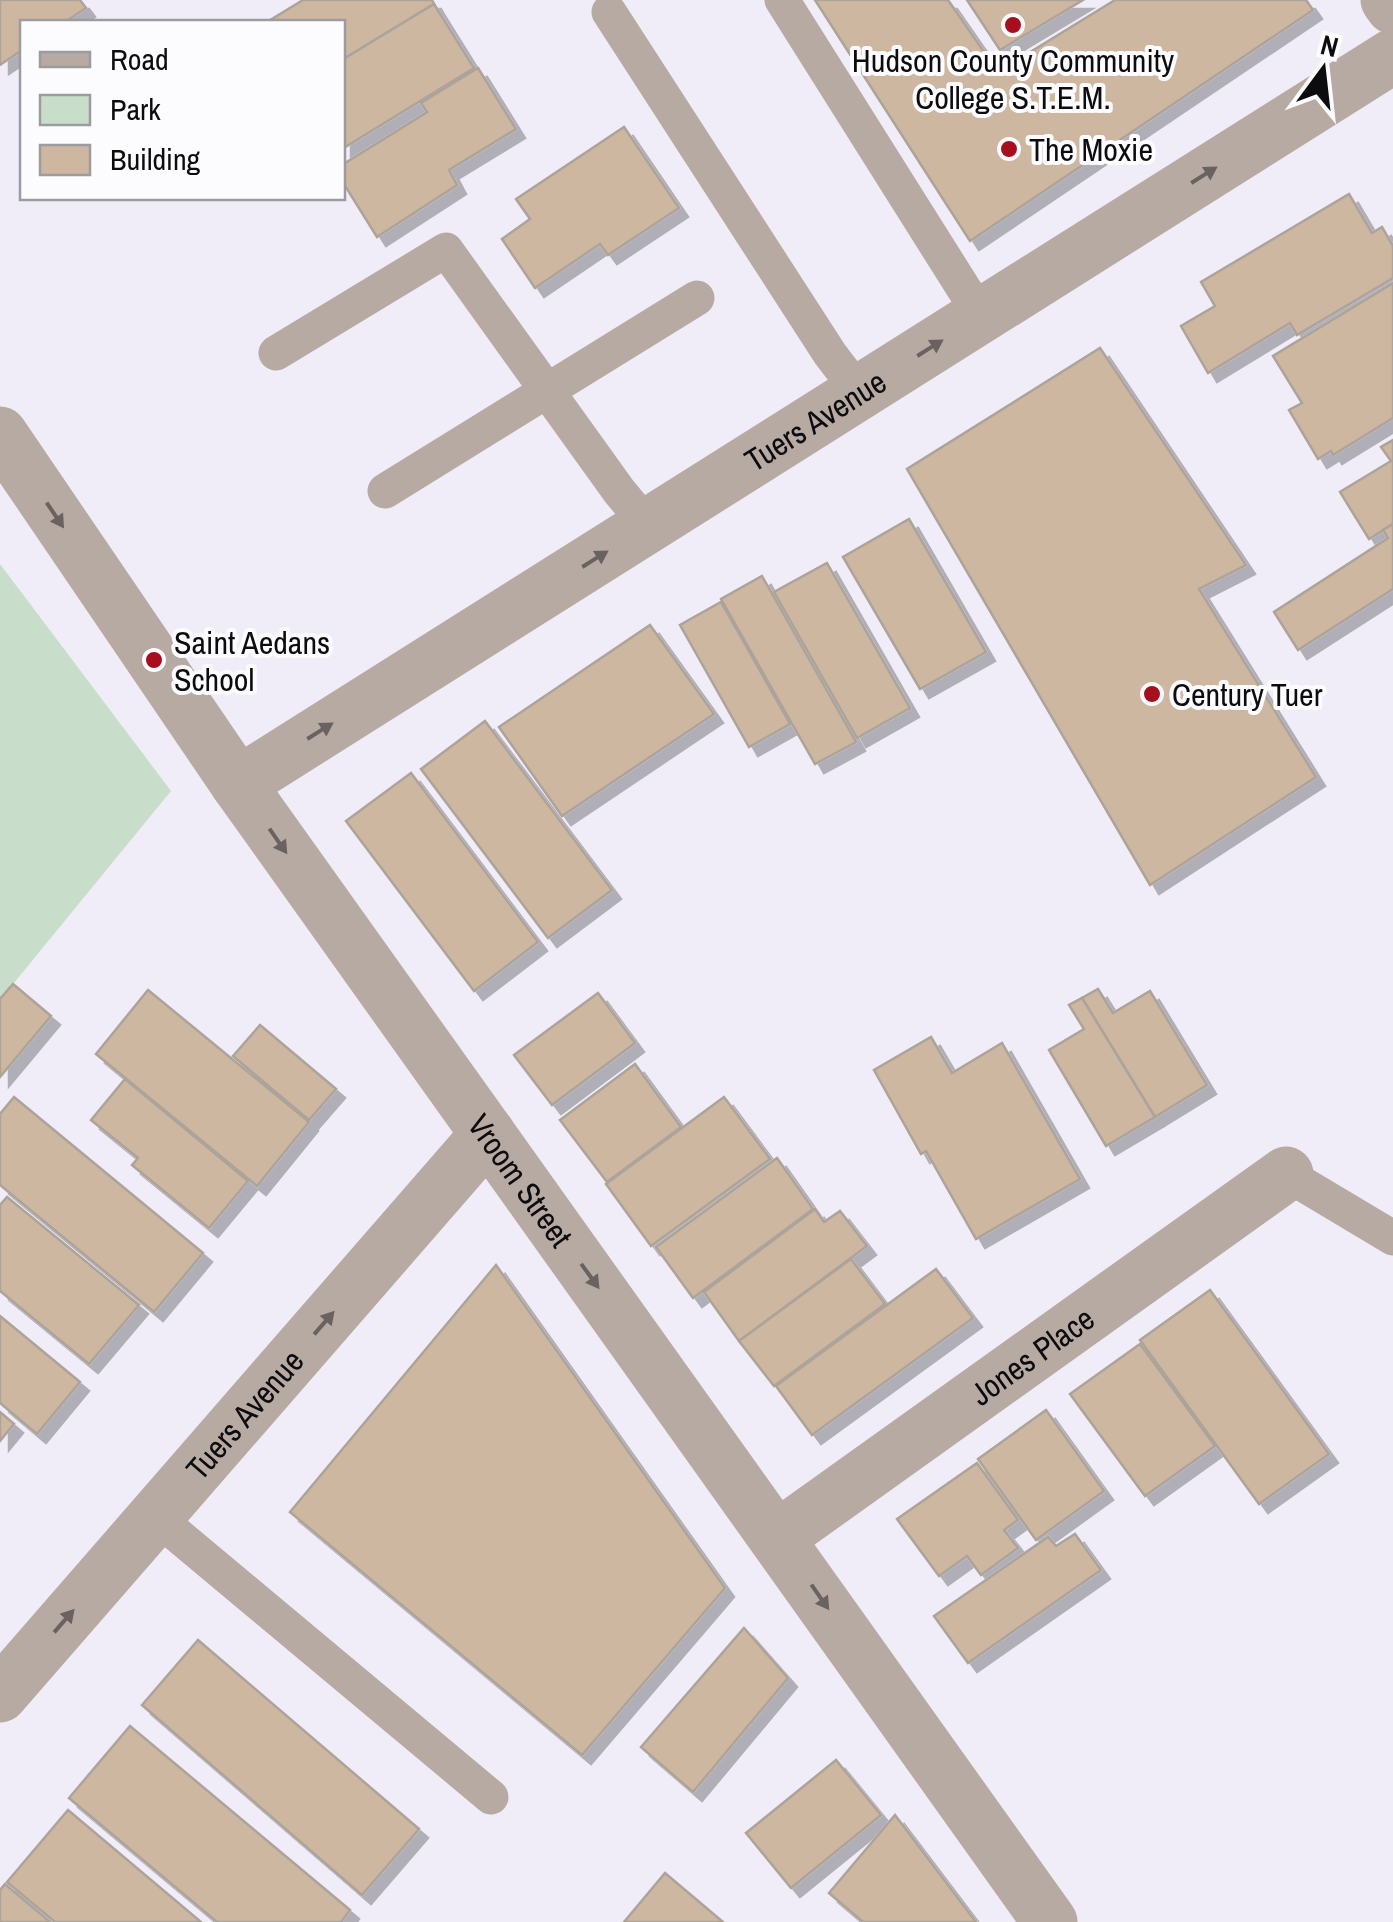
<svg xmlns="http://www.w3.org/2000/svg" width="1393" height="1922" font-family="'Archivo Narrow',sans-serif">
	<defs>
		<filter id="shadow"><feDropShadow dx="9" dy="9" stdDeviation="0" flood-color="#0004"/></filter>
	</defs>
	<rect width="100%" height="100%" fill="#f0edf8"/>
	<path fill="#c9deca" d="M 0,564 L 171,791 L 0,1000 Z"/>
	<g fill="#ceb7a0" stroke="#aca39a" stroke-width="2.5" filter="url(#shadow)">
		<path d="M 0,0 L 80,0 L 86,8 L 65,22 L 22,22 L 22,50 L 0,65 Z"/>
		<path d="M 303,0 L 432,0 L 434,4 L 342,60 L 342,22 L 267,22 Z"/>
		<path d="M 815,0 L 948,0 L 998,72 L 1115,0 L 1306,0 L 1313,10 L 970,241 Z"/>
		<path d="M 967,0 L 1083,0 L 1000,50 Z"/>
		<path d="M 434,4 L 474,68 L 342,149 L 342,60 Z"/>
		<path d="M 478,68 L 516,129 L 449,170 L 457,185 L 377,237 L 342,181 L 342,165 L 427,112 L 421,103 Z"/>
		<path d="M 624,127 L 679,208 L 608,255 L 600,244 L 535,288 L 502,239 L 530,219 L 516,199 Z"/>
		<path d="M 1349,194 L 1372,233 L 1382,227 L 1393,246 L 1393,278 L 1297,335 L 1290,323 L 1208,373 L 1181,326 L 1215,306 L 1201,282 Z"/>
		<path d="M 1393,283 L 1393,418 L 1333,455 L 1331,451 L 1318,459 L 1289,410 L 1302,403 L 1273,356 Z"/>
		<path d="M 1100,348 L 1246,565 L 1199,589 L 1316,777 L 1150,885 L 907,469 Z"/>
		<path d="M 1393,440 L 1393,524 L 1369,539 L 1340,492 L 1391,461 L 1381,447 Z"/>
		<path d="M 909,519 L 986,652 L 920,689 L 843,557 Z"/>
		<path d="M 1393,524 L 1393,589 L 1298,650 L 1274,612 L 1388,538 L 1383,530 Z"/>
		<path d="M 827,563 L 910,708 L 857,738 L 774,592 Z"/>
		<path d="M 762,576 L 856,742 L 815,764 L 721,599 Z"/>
		<path d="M 721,602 L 790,724 L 749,747 L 680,625 Z"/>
		<path d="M 650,625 L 714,714 L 562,816 L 499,727 Z"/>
		<path d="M 485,721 L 612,890 L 548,938 L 421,769 Z"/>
		<path d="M 411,773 L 538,942 L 474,991 L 346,821 Z"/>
		<path d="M 13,984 L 51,1016 L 0,1077 L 0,999 Z"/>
		<path d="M 1098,989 L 1113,1013 L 1150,991 L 1207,1085 L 1155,1117 L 1082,998 Z"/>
		<path d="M 148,990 L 309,1122 L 257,1186 L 96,1054 Z"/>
		<path d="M 598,993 L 635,1043 L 552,1105 L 514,1055 Z"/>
		<path d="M 1082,998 L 1155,1117 L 1106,1146 L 1049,1050 L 1084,1029 L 1069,1005 Z"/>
		<path d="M 260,1025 L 336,1089 L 309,1120 L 233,1056 Z"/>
		<path d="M 931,1037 L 952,1073 L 1002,1043 L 1080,1179 L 976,1239 L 926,1151 L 921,1154 L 874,1070 Z"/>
		<path d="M 635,1064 L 681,1127 L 607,1182 L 560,1120 Z"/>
		<path d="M 125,1079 L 248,1181 L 209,1228 L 132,1165 L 138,1158 L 91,1120 Z"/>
		<path d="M 14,1097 L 203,1253 L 154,1312 L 0,1185 L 0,1114 Z"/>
		<path d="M 724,1097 L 770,1159 L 651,1246 L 606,1184 Z"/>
		<path d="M 777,1158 L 813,1209 L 693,1298 L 656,1247 Z"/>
		<path d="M 7,1197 L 139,1305 L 89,1364 L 0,1291 L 0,1205 Z"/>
		<path d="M 815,1209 L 824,1222 L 840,1211 L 867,1246 L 739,1341 L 704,1292 Z"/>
		<path d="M 851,1259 L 885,1304 L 774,1386 L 739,1341 Z"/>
		<path d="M 496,1265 L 725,1588 L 582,1755 L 290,1512 Z"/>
		<path d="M 936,1269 L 973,1318 L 812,1435 L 776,1386 Z"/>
		<path d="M 1210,1290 L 1329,1454 L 1259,1504 L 1140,1340 Z"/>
		<path d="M 0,1316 L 80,1382 L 37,1434 L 0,1403 Z"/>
		<path d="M 1140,1344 L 1215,1446 L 1145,1496 L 1070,1394 Z"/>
		<path d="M 1046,1410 L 1104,1491 L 1036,1540 L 978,1459 Z"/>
		<path d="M 0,1412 L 14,1424 L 0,1441 Z"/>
		<path d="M 977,1463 L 1018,1520 L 1004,1530 L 1018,1548 L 981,1575 L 967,1556 L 939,1576 L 897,1519 Z"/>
		<path d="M 1075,1534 L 1101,1570 L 968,1663 L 934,1616 L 1048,1537 L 1056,1546 Z"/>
		<path d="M 744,1628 L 788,1678 L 693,1792 L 641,1747 Z"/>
		<path d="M 198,1640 L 419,1829 L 362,1895 L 142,1705 Z"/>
		<path d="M 130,1726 L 350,1910 L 341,1922 L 217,1922 L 69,1798 Z"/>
		<path d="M 836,1760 L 881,1815 L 791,1888 L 746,1833 Z"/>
		<path d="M 68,1810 L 201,1922 L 55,1922 L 7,1882 Z"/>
		<path d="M 895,1815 L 976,1922 L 863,1922 L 829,1893 Z"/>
		<path d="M 665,1873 L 723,1922 L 624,1922 Z"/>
		<path d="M 5,1884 L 50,1922 L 0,1922 L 0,1890 Z"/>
	</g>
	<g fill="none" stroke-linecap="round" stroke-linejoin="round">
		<g stroke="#b7aaa3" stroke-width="35">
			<path d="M 782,0 L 981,316"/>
			<path d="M 609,12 L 830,354 L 859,392"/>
			<path d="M 276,353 L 446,250 L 619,491 L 648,526"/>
			<path d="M 385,491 L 697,298"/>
			<path d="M 1286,1174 L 1393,1238"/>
			<path d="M 156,1517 L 491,1797"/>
		</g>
		<g stroke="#b7aaa3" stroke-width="55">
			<path d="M 1388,0 L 1393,7"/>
			<path id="s1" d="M 0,434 L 238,784 L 1050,1922"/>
			<path id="s2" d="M 238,784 L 1393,56"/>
			<path id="s3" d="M 778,1537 L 1286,1174"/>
			<path id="s4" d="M 0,1695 L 488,1134"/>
		</g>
	</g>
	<defs><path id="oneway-solid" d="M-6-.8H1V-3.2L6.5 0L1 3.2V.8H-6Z" transform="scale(2.5)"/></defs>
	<g fill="#6a6260">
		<use href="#oneway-solid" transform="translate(1204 175) rotate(-32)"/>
		<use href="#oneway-solid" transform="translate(930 348) rotate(-32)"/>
		<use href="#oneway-solid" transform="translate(55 515) rotate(56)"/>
		<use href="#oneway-solid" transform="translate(595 559) rotate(-32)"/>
		<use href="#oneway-solid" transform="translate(320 731) rotate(-32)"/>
		<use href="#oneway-solid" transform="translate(278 841) rotate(55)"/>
		<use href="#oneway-solid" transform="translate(590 1276) rotate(54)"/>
		<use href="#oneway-solid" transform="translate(324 1323) rotate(-49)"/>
		<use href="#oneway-solid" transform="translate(820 1597) rotate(55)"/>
		<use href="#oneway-solid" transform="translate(64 1621) rotate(-49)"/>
	</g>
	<g fill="#a70f1e" stroke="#fcfbfe" stroke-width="4">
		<circle cx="1013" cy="25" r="10"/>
		<circle cx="1009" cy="149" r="10"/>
		<circle cx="154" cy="660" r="10"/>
		<circle cx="1152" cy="694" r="10"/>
	</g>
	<g text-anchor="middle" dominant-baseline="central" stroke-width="8" stroke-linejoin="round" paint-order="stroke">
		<g font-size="32" fill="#0c0b0e" stroke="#fcfbfe" text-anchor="start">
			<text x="1013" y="60" text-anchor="middle">Hudson County Community<tspan x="1013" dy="37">College S.T.E.M.</tspan></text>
			<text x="1029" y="149">The Moxie</text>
			<text x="174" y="642">Saint Aedans<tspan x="174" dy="37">School</tspan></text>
			<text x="1172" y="694">Century Tuer</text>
		</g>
		<g font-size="32" fill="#0c0b0e" stroke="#fcfbfe">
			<text stroke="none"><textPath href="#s2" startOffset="682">Tuers Avenue</textPath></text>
			<text stroke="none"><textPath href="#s1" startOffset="910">Vroom Street</textPath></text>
			<text stroke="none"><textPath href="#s3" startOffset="312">Jones Place</textPath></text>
			<text stroke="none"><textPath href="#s4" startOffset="372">Tuers Avenue</textPath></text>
		</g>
	</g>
	<rect x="20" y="20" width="325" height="180" fill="#fcfbfe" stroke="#9c9b9e" stroke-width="2.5"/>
	<rect x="40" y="52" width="50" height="15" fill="#b7aaa3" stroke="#9c9b9e" stroke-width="2.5"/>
	<text x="110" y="70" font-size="30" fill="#0c0b0e">Road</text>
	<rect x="40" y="95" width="50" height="30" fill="#c9deca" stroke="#9c9b9e" stroke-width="2.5"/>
	<text x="110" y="120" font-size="30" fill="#0c0b0e">Park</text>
	<rect x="40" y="145" width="50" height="30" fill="#ceb7a0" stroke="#9c9b9e" stroke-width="2.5"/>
	<text x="110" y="170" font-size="30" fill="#0c0b0e">Building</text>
	<g transform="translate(1323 70) rotate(15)" stroke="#fcfbfe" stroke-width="8" paint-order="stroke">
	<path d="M0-8L18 38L0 25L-18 38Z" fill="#0c0b0e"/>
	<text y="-15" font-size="28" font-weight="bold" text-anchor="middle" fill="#0c0b0e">N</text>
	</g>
</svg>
